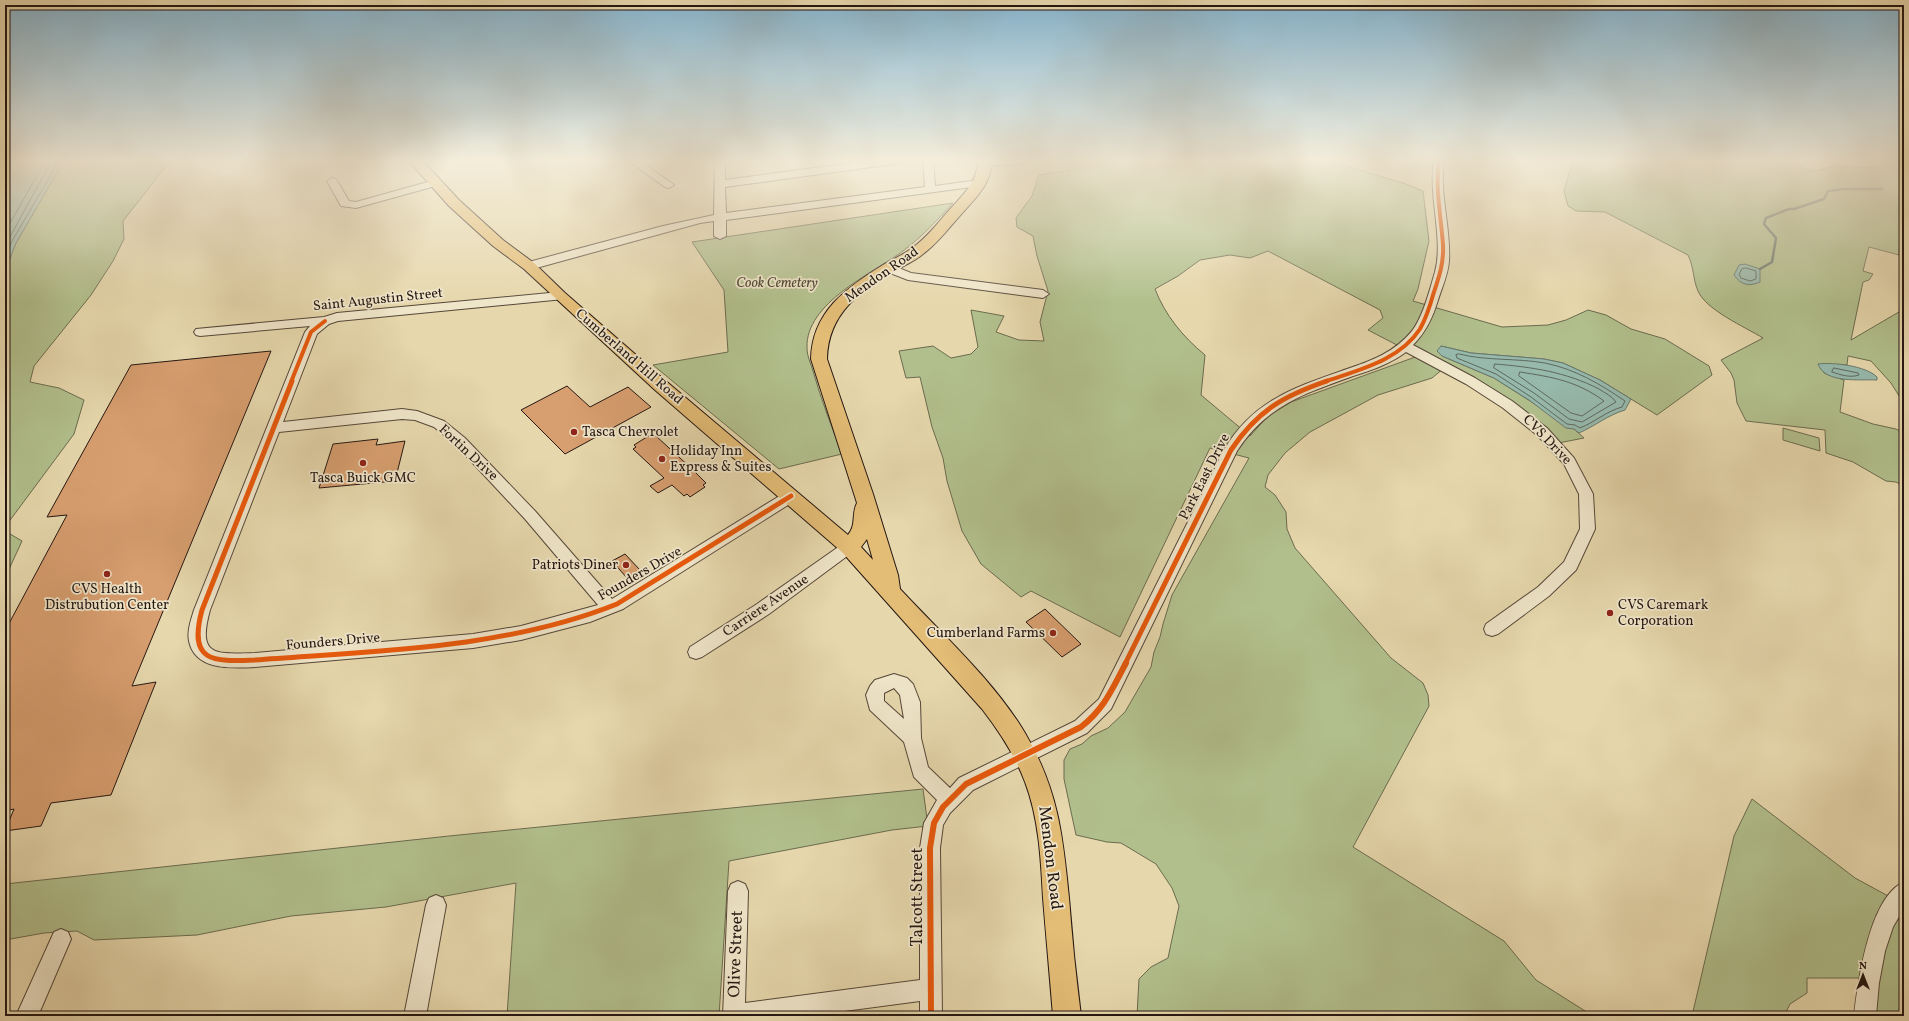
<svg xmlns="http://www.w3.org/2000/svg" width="1909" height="1021" font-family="Vollkorn,serif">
	<rect width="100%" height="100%" fill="#e6d7ac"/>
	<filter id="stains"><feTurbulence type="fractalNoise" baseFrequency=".005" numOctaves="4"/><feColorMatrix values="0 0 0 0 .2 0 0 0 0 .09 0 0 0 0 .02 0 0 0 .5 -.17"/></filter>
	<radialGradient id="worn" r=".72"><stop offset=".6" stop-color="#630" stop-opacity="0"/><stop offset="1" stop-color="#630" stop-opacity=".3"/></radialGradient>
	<g fill="#b1bf8c" stroke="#6b6b4f" fill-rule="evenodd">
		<path d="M 62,160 L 171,160 L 123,221 L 124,239 L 113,261 L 91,295 L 34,366 L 30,382 L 59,388 L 84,400 L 74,434 L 5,527 L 5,265 L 9,261 L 16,243 L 59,169 Z"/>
		<path d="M 1063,160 L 1326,160 L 1403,183 L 1423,191 L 1429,241 L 1418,289 L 1413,301 L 1502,327 L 1548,325 L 1566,320 L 1588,310 L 1606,315 L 1631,329 L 1665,339 L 1709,366 L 1712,375 L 1657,415 L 1600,380 L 1563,363 L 1544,359 L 1471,353 L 1441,346 L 1442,356 L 1494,378 L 1574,429 L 1584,438 L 1548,445 L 1527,424 L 1444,368 L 1432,378 L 1378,395 L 1310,432 L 1285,453 L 1268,475 L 1265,487 L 1275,495 L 1286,512 L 1287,529 L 1295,548 L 1391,658 L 1423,683 L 1428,695 L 1429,706 L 1353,847 L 1504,941 L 1536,980 L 1593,1016 L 1137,1016 L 1139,979 L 1151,967 L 1168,958 L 1179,906 L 1172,888 L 1156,864 L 1121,843 L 1107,842 L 1076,835 L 1064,779 L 1064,760 L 1070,749 L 1082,744 L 1091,736 L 1108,728 L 1125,712 L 1151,667 L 1154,652 L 1160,637 L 1163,624 L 1172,595 L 1249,458 L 1210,448 L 1120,637 L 1031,591 L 1021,597 L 981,564 L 962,531 L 947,481 L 943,458 L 932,427 L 920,377 L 906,378 L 899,351 L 933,346 L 951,358 L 971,354 L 978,347 L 971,310 L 1004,316 L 996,332 L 1019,340 L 1044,341 L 1040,322 L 1048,291 L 1037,256 L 1033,236 L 1017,227 L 1016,218 L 1032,196 L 1039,175 L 1069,170 ZM 1268,251 L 1380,310 L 1383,318 L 1368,330 L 1418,356 L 1291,402 L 1267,417 L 1250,436 L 1201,395 L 1205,355 C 1183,337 1165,315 1155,289 L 1178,276 L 1200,260 L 1230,255 L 1250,258 Z"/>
		<path d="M 1573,160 L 1793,160 L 1806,169 L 1816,171 L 1833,166 L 1868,168 L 1884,166 L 1894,162 L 1893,160 L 1904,160 L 1904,248 L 1899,251 L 1899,255 L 1869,247 L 1863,271 L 1873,274 L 1869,280 L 1863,282 L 1851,340 L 1904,309 L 1904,401 L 1901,399 L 1891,383 L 1871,361 L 1848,356 L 1847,365 L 1823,364 L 1824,373 L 1844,380 L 1840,412 L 1873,424 L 1896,429 L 1904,433 L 1904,486 L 1896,482 L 1886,481 L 1853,462 L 1826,453 L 1825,430 L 1746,421 L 1737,403 L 1734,380 L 1731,373 L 1721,360 L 1763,338 C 1745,327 1706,310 1698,291 C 1693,280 1694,267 1688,255 L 1605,212 L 1576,211 L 1568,206 L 1564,191 Z"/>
		<path d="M 953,203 C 937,220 922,237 903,251 C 873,273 805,303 807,348 C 807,356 811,364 813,371 C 821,400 832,427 842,454 L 779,469 L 653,365 L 728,352 L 724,290 L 692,242 Z"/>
		<path d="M 1783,428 L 1819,438 L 1820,451 L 1783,440 Z"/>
		<path d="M 5,531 L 22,541 L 5,578 Z"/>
		<path d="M 923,789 L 928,826 L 892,830 L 729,861 L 719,1016 L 507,1016 L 516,883 L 386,907 L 291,916 L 197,935 L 94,940 L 77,931 L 44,933 L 5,940 L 5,884 L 449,836 Z"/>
		<path d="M 1752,799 L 1855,878 L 1901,903 L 1904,899 L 1904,1016 L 1865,1016 L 1868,978 L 1807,978 L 1807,993 L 1790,1004 L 1784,1016 L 1692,1016 L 1734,836 Z"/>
	</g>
	<g fill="#96b9ac" stroke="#69786e">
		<path d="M 6,160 L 62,160 L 59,169 L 16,243 L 9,261 L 5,265 L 5,164 Z"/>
		<path d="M 1745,264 L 1760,269 L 1760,282 C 1749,287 1741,285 1734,275 L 1739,265 Z"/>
		<path d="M 1441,346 L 1471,353 L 1544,359 L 1563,363 L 1600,380 L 1631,399 L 1625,410 C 1608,415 1595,426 1579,433 L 1574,429 L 1566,428 L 1529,400 L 1494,378 L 1442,356 L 1437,351 Z"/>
		<path d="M 1818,364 C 1834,362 1866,366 1877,377 L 1877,380 C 1860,379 1825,384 1818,364 Z"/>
	</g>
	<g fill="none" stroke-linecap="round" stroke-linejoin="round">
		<g stroke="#5e685f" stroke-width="1">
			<path d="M 5,232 L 46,160"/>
			<path d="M 5,246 L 52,160"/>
			<path d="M 5,259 L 12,241 L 55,168 L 57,160"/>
			<path d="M 1746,268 L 1756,271 L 1756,279 L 1750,281 L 1741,278 L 1739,274 L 1742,269 Z"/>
			<path d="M 1459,354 C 1487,361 1516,358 1545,363 C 1575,369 1600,384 1625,401 L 1622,407 C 1607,411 1595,422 1580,428 L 1575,425 L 1567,424 L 1531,397 L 1496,374 L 1457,358 L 1456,355 Z"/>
			<path d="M 1495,364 C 1532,367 1566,372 1599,389 C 1605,393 1612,396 1616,402 L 1582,422 L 1569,419 L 1534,393 L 1494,368 Z"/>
			<path d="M 1834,368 L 1858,373 L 1859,375 C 1850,378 1841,375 1832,372 Z"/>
			<path d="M 1520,372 C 1552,377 1577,381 1604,401 L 1582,416 L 1571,413 L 1519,376 Z"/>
		</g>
		<path stroke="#69786e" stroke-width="2.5" d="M 1760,269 L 1772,262 L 1776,238 L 1764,224 L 1766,218 L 1789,209 L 1794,209 L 1824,199 L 1828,191 L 1845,189 L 1882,189"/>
	</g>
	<g fill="#d79e6f" stroke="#251712">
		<path d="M 271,351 L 132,686 L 156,682 L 111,795 L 51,803 L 41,826 L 5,831 L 14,809 L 5,811 L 5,631 L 67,515 L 47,517 L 131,365 Z"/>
		<path d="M 567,386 L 590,407 L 628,387 L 651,407 L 565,454 L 521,410 Z"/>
		<path d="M 650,435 L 652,437 L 656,436 L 692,469 L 706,483 L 703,485 L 705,487 L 690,497 L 687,494 L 684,496 L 672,485 L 658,493 L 650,486 L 664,478 L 633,449 L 636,447 L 634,445 Z"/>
		<path d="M 378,439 L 376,445 L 405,441 L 395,481 L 319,488 L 333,444 Z"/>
		<path d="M 625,554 L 640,570 L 627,578 L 612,561 Z"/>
		<path d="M 1045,609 L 1081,644 L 1062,657 L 1026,622 Z"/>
	</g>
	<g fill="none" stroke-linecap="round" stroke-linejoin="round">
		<g stroke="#554738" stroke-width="2">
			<g id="minor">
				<path d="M 627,160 L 639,160 L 674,185 L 669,188 L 665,187 Z"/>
				<path d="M 715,160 L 725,160 L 725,180 L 875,160 L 906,160 L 901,163 L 725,187 L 726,213 L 925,187 L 923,160 L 933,160 L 935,186 L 979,180 L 984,183 L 979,186 L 726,220 L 726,236 L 720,239 L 714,236 L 714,221 L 700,223 L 529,270 L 523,266 L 525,263 L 663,226 L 714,215 Z"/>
				<path d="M 1026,160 L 1025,163 L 1021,164 L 986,166 L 981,163 L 984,160 Z"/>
				<path d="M 1434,160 L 1444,160 C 1439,194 1451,227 1449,261 C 1448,275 1442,287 1438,300 C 1433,317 1426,332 1413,345 L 1475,378 L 1512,401 L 1547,428 L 1574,458 L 1593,494 L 1595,529 L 1576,570 L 1549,596 L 1498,634 L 1492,636 L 1486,634 L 1484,629 L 1486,624 L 1538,587 L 1564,562 L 1580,529 L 1579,494 L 1564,464 L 1537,435 L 1503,408 L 1466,384 L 1406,352 C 1390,364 1372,370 1353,376 C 1304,394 1267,405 1237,451 L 1111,709 L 1087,733 L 973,790 L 950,813 L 943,825 L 940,848 L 942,1016 L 920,1016 L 920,1001 L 807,1016 L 723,1016 L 728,891 L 731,884 L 738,881 L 745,884 L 748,891 L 745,1003 L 920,980 L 920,848 L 924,823 L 937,800 L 914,777 L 904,742 L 870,710 L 866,695 L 870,686 L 875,680 L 894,674 L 907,678 L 913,684 L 920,702 L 921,738 L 928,767 L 950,788 L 959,778 L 1075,721 L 1099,699 L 1224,450 C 1253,400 1296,387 1347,369 C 1371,361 1395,352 1412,331 C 1423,317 1430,289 1435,272 C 1444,239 1428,197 1434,160 ZM 894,688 L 900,695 L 904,719 L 884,701 L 884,693 Z"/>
				<path d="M 332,178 L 336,179 L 349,201 L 356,202 L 435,180 L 440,183 L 439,185 L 356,208 L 341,206 L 327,181 Z"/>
				<path d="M 889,264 L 911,273 L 1043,290 L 1049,294 L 1043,298 L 908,280 L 885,271 L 883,268 Z"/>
				<path d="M 560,292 L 566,296 L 564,299 L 338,321 L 329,324 L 317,334 L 283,422 L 402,409 L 417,411 L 444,421 L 465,438 L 535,511 L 612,599 L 786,492 L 791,491 L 796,492 L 798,496 L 796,500 L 623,609 L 590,622 L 521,640 L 473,648 L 255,667 C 232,668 195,671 189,641 C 187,631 191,620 194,610 L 305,332 L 310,326 L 200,336 L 196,335 L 194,332 L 196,329 L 324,317 L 337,313 ZM 402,419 L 415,420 L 434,427 L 455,444 L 525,519 L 598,605 L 521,626 L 473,634 L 255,653 C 215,654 197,657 210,610 L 279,432 Z"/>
				<path d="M 849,541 L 854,543 L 857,547 L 854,551 L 769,614 L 702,657 L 696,659 L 690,657 L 688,652 L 690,647 L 757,604 L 844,543 Z"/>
				<path d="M 1904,882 L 1904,908 L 1893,927 L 1885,951 L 1879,983 L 1876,1016 L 1854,1016 C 1858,982 1869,897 1904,882 Z"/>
				<path d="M 436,895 L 443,898 L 446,905 L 426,1016 L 404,1016 L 426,905 L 429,898 Z"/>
				<path d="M 61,929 L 68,932 L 71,939 L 38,1016 L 16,1016 L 54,932 Z"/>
			</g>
		</g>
		<g stroke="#251712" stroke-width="2">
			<path id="major" d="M 408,160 L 422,160 L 459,200 L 503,240 L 534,263 L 565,293 L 667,382 L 848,535 C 857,524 851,514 857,503 L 811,359 C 812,312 846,288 883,265 C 893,259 903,255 912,248 C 928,237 939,221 952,207 C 965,193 978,180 978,160 L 992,160 C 992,181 978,196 965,210 C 951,225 939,242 923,254 C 915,261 905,265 896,270 C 860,291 828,313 827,359 L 873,494 L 898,575 L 900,589 C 942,634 994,681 1025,733 C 1058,789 1063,836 1069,898 C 1072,938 1076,977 1081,1016 L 1053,1016 C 1050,977 1046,937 1043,898 C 1041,859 1039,819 1025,782 C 1015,755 999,731 982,709 L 842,552 L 655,390 L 524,269 L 493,246 L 449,206 ZM 867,539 L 873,560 L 861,547 Z"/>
		</g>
		<use href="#minor" fill="#efe5c9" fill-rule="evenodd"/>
		<use href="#major" fill="#e3bc76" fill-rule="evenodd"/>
		<g stroke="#efe5c9" stroke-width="6">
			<g id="cycleway-far2">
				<path d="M 291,382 L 311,332 L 325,321"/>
				<path d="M 1324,382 C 1358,370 1399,361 1420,329 C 1426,318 1430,306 1433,295 C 1439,277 1444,263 1443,245 C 1441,216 1435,189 1439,160"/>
			</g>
		</g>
		<g stroke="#efe5c9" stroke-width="8">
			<g id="cycleway-far1">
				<path d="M 292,381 L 202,610 C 188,662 212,662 255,660 C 374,651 505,649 617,604 L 791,496"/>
				<path d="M 1125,664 L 1231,450 C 1257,411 1283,396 1327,381"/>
			</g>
		</g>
		<g stroke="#efe5c9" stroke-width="9">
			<path id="cycleway" d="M 931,1016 L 930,848 L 934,823 L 943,807 L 966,784 L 1081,727 C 1105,708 1112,689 1126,663"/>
		</g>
		<use href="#cycleway-far2" stroke="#e8590c" stroke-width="4"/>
		<use href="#cycleway-far1" stroke="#e8590c" stroke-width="5"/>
		<use href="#cycleway" stroke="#e8590c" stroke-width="6"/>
	</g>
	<linearGradient id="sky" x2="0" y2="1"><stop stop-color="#87b6d0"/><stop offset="0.53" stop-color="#f4edda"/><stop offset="1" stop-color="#f4edda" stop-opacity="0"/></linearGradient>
	<rect width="1909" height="303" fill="url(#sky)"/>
	<g fill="#8f2418" stroke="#efe5c9" stroke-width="1.5">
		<circle cx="574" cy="432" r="4"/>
		<circle cx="662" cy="459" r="4"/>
		<circle cx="363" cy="463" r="4"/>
		<circle cx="626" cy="565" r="4"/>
		<circle cx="107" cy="574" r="4"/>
		<circle cx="1610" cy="613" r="4"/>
		<circle cx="1053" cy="633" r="4"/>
	</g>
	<g text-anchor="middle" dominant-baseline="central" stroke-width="3.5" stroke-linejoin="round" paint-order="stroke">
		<g font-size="14" fill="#251712" stroke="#efe5c9">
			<text transform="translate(882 275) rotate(-35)">Mendon Road</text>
			<text transform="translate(378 300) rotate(-6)">Saint Augustin Street</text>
			<text transform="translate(629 357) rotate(41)">Cumberland Hill Road</text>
			<text transform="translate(1547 440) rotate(46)">CVS Drive</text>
			<text transform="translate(468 453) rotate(43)">Fortin Drive</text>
			<text transform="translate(1205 477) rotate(-63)">Park East Drive</text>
			<text transform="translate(640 574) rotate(-30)">Founders Drive</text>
			<text transform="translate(766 606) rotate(-34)">Carriere Avenue</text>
			<text transform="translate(333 642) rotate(-5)">Founders Drive</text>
		</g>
		<g font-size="14" font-style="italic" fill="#4f4937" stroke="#efe5c9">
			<text x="777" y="283">Cook Cemetery</text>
		</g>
		<g font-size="14" fill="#251712" stroke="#efe5c9" text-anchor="start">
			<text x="582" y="432">Tasca Chevrolet</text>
			<text x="670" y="451">Holiday Inn<tspan x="670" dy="16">Express &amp; Suites</tspan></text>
			<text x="363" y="478" text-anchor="middle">Tasca Buick GMC</text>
			<text x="618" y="565" text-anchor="end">Patriots Diner</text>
			<text x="107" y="589" text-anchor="middle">CVS Health<tspan x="107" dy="16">Distrubution Center</tspan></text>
			<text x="1618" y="605">CVS Caremark<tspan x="1618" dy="16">Corporation</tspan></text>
			<text x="1045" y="633" text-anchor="end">Cumberland Farms</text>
		</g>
		<g font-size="17" fill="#251712" stroke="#efe5c9">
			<text transform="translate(1050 858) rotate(83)">Mendon Road</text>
			<text transform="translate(917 897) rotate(-90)">Talcott Street</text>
			<text transform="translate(736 954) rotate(-88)">Olive Street</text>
		</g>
	</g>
	<rect width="1909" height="1021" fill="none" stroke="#e6d7ac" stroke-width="20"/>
	<rect x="6" y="6" width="1897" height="1009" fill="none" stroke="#251712" stroke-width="2"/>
	<rect x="10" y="10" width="1889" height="1001" fill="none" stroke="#251712"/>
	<g transform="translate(1863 975)" stroke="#efe5c9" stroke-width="3" paint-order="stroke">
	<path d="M0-3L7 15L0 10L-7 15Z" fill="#251712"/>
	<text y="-6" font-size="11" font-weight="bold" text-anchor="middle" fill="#251712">N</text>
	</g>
	<rect width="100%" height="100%" filter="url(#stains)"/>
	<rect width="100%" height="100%" fill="url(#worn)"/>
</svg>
